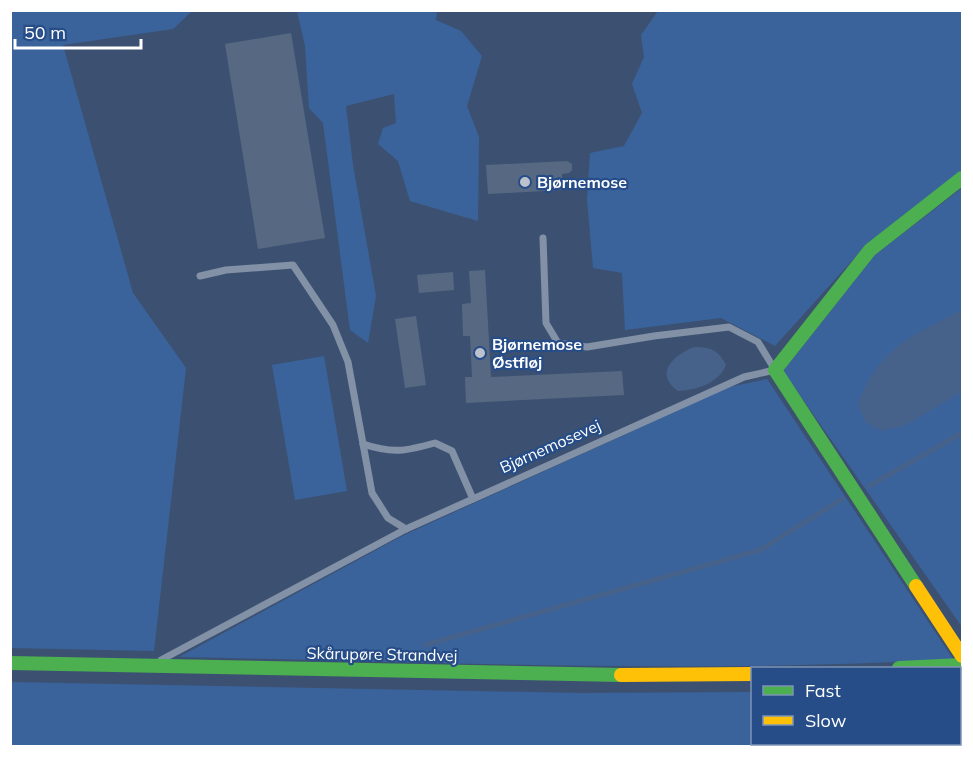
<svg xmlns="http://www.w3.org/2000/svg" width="973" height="757" font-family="Mulish,sans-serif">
	<rect width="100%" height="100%" fill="#3c5171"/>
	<g fill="#3a639c">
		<path d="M 11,10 L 192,11 L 173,29 L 63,45 L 133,293 L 186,368 L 154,651 L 11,648 Z"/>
		<path d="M 297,11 L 437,11 L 436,20 L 461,31 L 482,56 L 467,106 L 479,137 L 478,221 L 410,201 L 398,161 L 378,144 L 383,128 L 396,123 L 394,94 L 346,106 L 353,165 L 376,296 L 368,343 L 350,330 L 323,123 L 309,108 L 305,46 Z"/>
		<path d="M 658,11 L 962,11 L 962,170 L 866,245 L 775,346 L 721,318 L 625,330 L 622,273 L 593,268 L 587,199 L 590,153 L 624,146 L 642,113 L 632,84 L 644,57 L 641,35 Z"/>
		<path d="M 962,188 L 962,627 L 783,371 L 875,255 Z"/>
		<path d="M 324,356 L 347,491 L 295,500 L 272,365 Z"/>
		<path d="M 767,379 L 953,659 C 696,674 437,662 179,657 L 402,536 L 729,387 Z"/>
		<path d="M 11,682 L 581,693 L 752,692 L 752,744 L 960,744 L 960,686 L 962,686 L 962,746 L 11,746 Z"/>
	</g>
	<g fill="#46628a">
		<path d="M 962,309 L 962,392 L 904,426 L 881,431 L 865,422 L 858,404 C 869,371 890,348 921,331 C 934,323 949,318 962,309 Z"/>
		<path d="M 694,347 C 711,347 718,350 726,365 C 719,383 697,390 678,391 C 653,373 674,355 694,347 Z"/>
	</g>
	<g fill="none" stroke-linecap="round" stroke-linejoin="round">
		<g stroke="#46628a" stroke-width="5">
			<path d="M 869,486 L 962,433"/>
			<path d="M 425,645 L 760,550 L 842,499"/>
		</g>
	</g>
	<g fill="#576982">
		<path d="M 291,33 L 325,238 L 258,249 L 225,44 Z"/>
		<path d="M 567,161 L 572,164 L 572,170 L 569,173 L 562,174 L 562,190 L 488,194 L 486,165 Z"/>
		<path d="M 485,270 L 491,377 L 622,371 L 624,395 L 466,403 L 465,377 L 472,377 L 470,336 L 463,336 L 462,304 L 471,303 L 469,271 Z"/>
		<path d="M 453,272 L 454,290 L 419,293 L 417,275 Z"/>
		<path d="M 416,316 L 426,385 L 405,388 L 395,319 Z"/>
	</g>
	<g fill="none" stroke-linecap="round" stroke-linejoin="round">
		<path stroke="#8391a6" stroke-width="3" stroke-dasharray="3 4.5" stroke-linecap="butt" d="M 960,731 L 962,736"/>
		<g stroke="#8391a6" stroke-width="7">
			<path d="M 200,276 L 226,270 L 293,265 L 333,325 L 348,362 L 372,493 L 388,518 L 406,529"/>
			<path d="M 363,444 C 393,454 406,451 435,443 L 452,451 L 473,499 L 744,377 L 775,370 L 758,342 L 729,327 L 654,336 L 587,347 L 558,343 L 546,323 L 543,238"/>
			<path d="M 161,660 L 406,529 L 473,499"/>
		</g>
		<g stroke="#4caf50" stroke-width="14">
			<path d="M 916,586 L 775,370 L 870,250 L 962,178"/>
			<path d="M 10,663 L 621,675"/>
			<path d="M 899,668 L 962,665"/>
		</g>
		<g stroke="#ffc107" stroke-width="14">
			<path d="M 916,586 L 962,656"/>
			<path d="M 621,675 L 752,674"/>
		</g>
	</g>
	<g fill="#bbc2cd" stroke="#264d87" stroke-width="2">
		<circle cx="525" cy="182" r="6"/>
		<circle cx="480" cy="353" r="6"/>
	</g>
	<g text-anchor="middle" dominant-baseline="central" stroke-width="4.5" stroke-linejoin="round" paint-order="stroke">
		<g font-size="16" font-weight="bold" fill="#fff" stroke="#264d87" text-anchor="start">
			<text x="537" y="182">Bjørnemose</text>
			<text x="492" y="344">Bjørnemose<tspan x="492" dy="18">Østfløj</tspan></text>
		</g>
		<g font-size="16" fill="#fff" stroke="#264d87">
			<text transform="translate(550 446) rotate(-24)">Bjørnemosevej</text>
			<text transform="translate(382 654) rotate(1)">Skårupøre Strandvej</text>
		</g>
	</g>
	<rect width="973" height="757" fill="none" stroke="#ffffff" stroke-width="24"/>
	<rect x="751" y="667" width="210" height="78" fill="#264d87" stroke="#7d94b7" stroke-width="1.5"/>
	<rect x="763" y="686" width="30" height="9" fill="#4caf50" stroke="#7d94b7" stroke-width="1.5"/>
	<text x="805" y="697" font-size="18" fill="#ffffff">Fast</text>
	<rect x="763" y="716" width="30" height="9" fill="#ffc107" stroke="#7d94b7" stroke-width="1.5"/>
	<text x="805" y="727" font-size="18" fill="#ffffff">Slow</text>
	<path d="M15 39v9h126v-9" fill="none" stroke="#ffffff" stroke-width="3"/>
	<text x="24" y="39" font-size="18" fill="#ffffff" stroke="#264d87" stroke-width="4.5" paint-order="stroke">50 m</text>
</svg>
